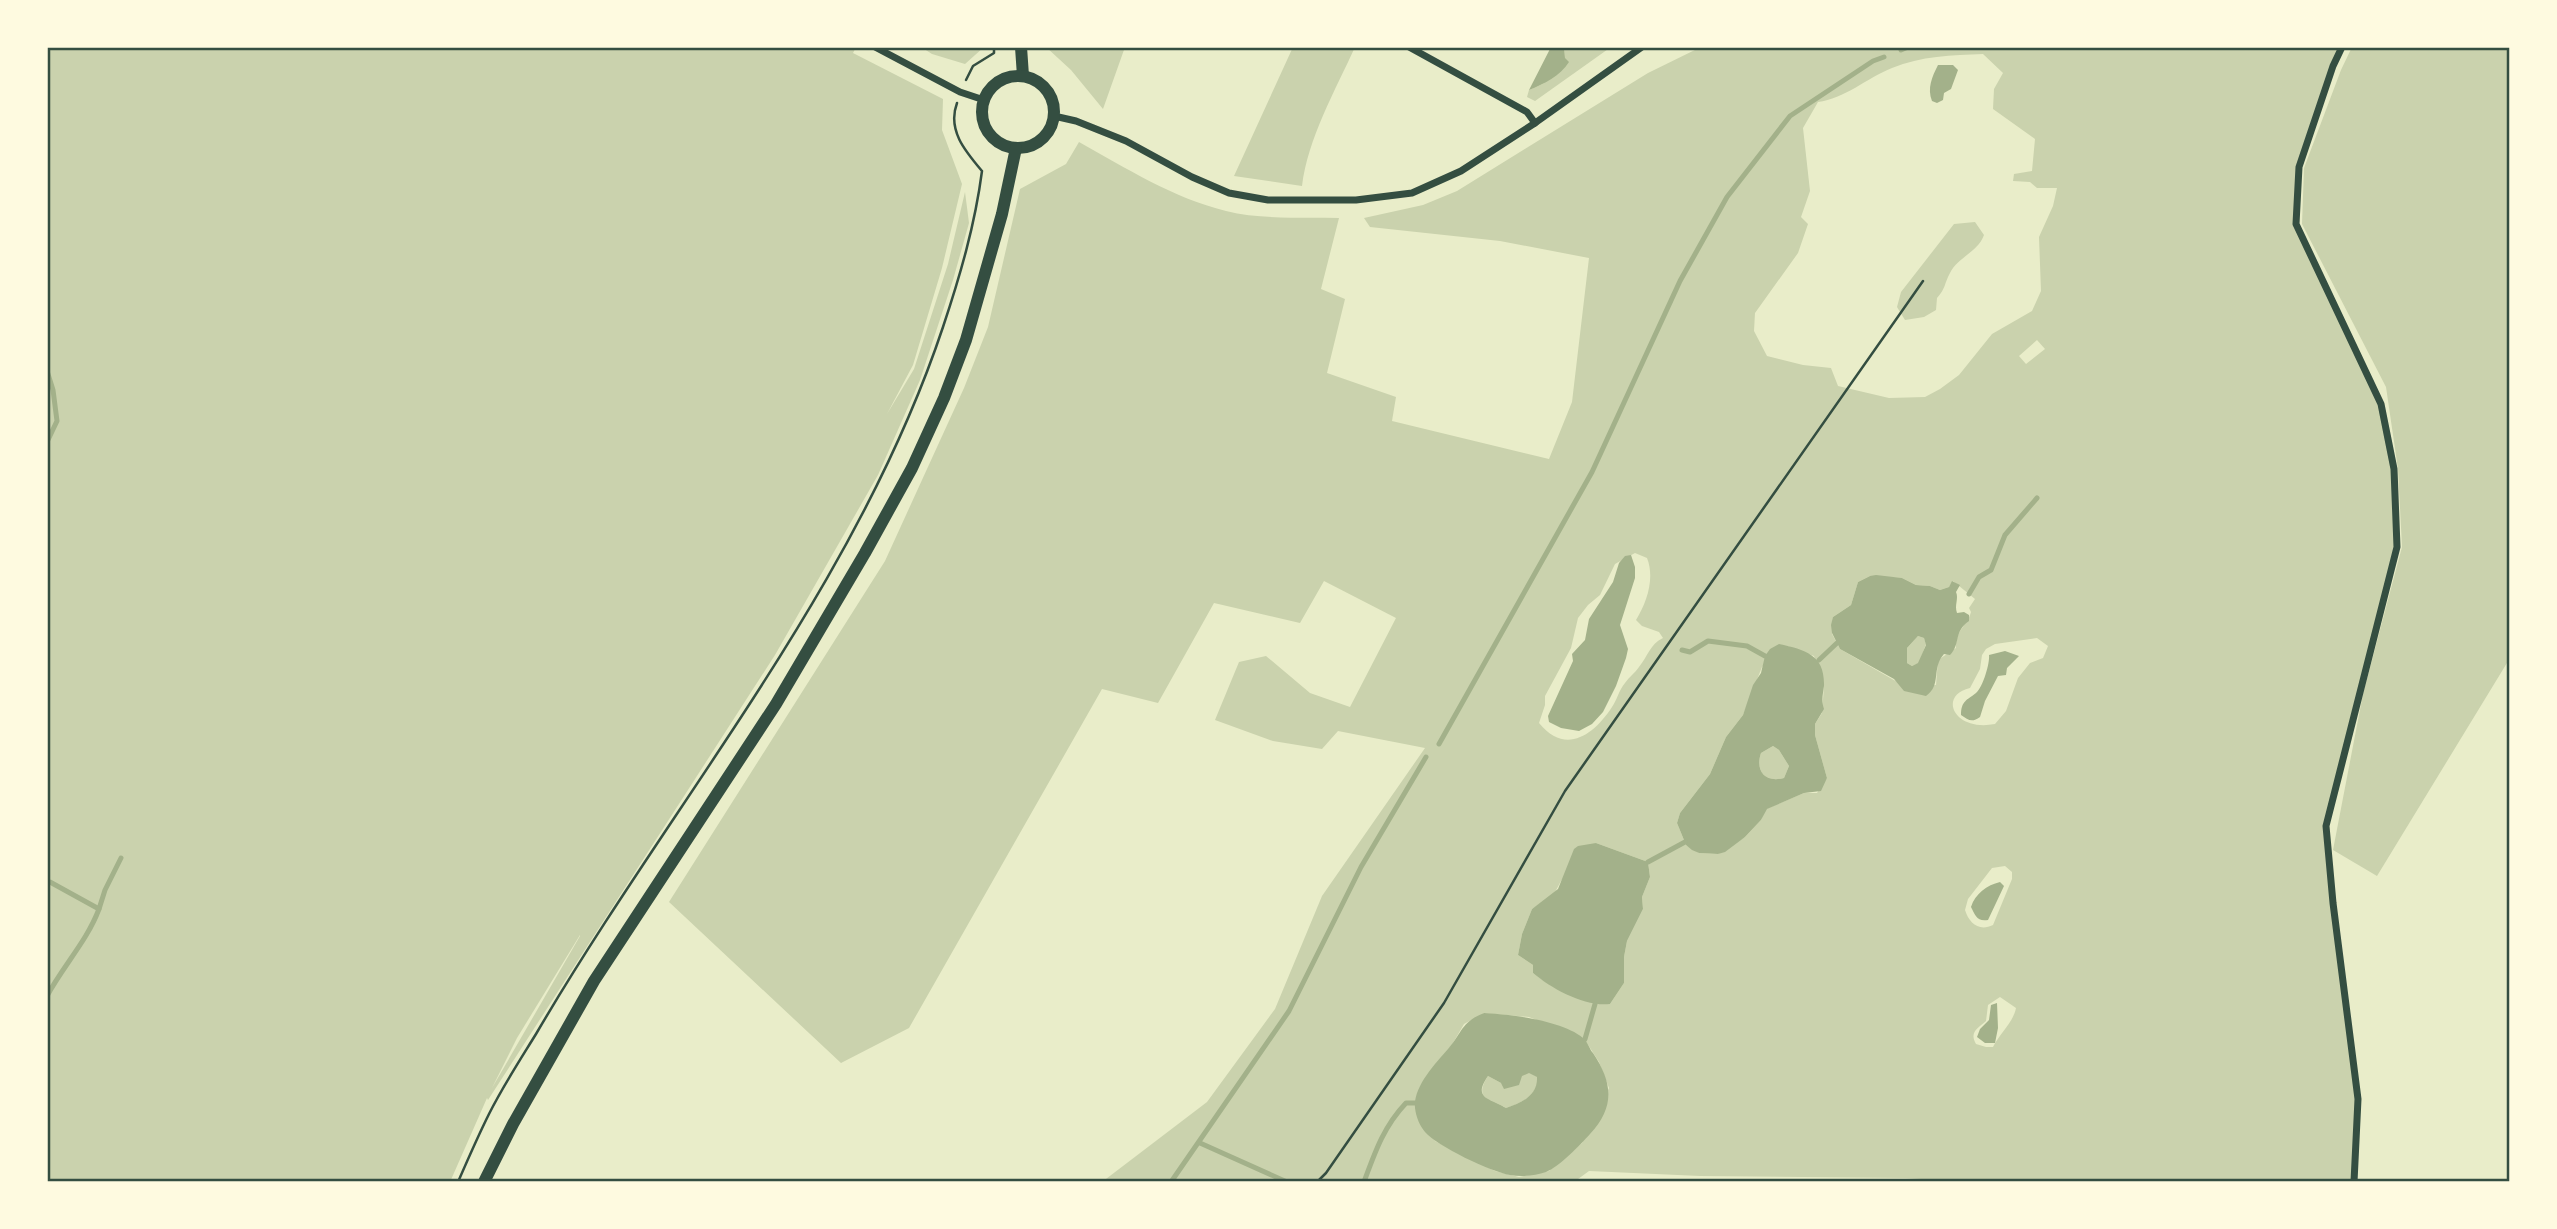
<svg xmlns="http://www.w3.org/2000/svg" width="2557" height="1229" font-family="Inter,sans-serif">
	<rect width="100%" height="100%" fill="#e9edc9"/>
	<g fill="#cad2ad" fill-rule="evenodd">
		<path d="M 47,47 L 856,47 L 853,53 L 943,99 L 942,130 L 962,184 L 942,268 L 913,365 L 887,414 L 914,369 L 948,264 L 965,192 L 969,223 L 953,280 L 920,380 L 878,475 L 775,655 L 488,1100 L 487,1098 L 450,1182 L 47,1182 ZM 580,935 L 580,936 L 492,1088 L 517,1038 Z"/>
		<path d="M 921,47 L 984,47 L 965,64 L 932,54 Z"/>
		<path d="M 1046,47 L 1125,47 L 1103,109 L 1071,70 Z"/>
		<path d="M 1293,47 L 1355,47 C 1335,91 1308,138 1302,186 L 1234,176 Z"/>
		<path d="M 1564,47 L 1611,47 L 1535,101 L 1527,97 L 1529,90 C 1551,82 1552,76 1565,58 Z"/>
		<path d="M 1701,47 L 2342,47 L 2299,167 L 2296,224 L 2381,404 L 2394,469 L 2397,547 L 2326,826 L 2358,1099 L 2354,1182 L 1967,1182 L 1906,1178 L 1700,1176 L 1589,1171 L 1574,1182 L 1102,1182 L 1207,1102 L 1275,1009 L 1322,896 L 1425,748 L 1338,731 L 1322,749 L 1273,741 L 1215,720 L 1239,662 L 1266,656 L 1310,693 L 1350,707 L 1396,618 L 1324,581 L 1300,623 L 1214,603 L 1158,703 L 1102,689 L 909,1028 L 841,1063 L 669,902 L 885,561 L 964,388 L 988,327 L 1020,189 L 1066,164 L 1079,142 C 1126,168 1173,198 1226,211 C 1262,220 1303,217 1339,218 L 1321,289 L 1345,299 L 1327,373 L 1396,397 L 1392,421 L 1549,459 L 1572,402 L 1589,258 L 1500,241 L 1370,227 L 1364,218 L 1423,205 L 1457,191 L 1648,73 ZM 1983,54 L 2003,73 L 1994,89 L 1993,109 L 2035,139 L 2032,171 L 2014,174 L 2013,181 L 2030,182 L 2037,188 L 2057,188 L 2053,206 L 2039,237 L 2041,291 L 2032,311 L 1992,334 L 1959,375 L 1940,389 L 1925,397 L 1889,398 L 1838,386 L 1831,368 L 1803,365 L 1767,356 L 1754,331 L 1755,313 L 1798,253 L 1808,224 L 1801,217 L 1810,191 L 1803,128 L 1818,102 C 1844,99 1867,78 1892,68 C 1921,56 1952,55 1983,54 ZM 2037,340 L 2045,349 L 2026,364 L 2019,356 ZM 1635,553 L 1647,558 C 1655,578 1647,602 1636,620 L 1642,626 L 1659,632 L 1663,638 C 1650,644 1648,656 1639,667 C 1635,673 1629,677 1625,683 C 1619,690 1617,700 1612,707 C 1593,736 1565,755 1539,723 L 1545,705 L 1545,696 L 1571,648 L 1578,618 L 1588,605 L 1600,595 L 1615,564 ZM 1870,576 L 1902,578 L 1916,585 L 1930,586 L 1940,590 L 1949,587 L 1953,581 L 1975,599 L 1969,608 L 1971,612 C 1967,626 1955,631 1956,648 L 1938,660 L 1936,685 L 1899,683 L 1840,649 L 1832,634 L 1833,617 L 1851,605 L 1858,582 ZM 2037,638 L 2048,646 L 2043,658 L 2030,663 L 2018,678 L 2006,711 L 1995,724 C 1953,732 1938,695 1970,688 L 1980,669 L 1982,655 L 1986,649 L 1995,644 ZM 1787,646 L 1814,656 L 1824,686 L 1822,713 L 1815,724 L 1815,735 L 1827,778 L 1817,793 L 1804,793 L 1766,809 L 1761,820 L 1745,837 L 1718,854 L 1699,853 L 1686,845 L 1677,823 L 1680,813 L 1710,774 L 1726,737 L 1743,715 L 1762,667 ZM 1596,843 L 1648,862 L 1650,877 L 1642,897 L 1643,909 L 1627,941 L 1624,957 L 1624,983 L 1610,1004 C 1582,1000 1555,991 1533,973 L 1533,965 L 1518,955 L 1522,934 L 1532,909 L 1554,894 L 1561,881 ZM 2005,866 L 2012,872 L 2012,879 L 1993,925 C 1979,932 1969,923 1965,910 L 1968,899 L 1992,868 ZM 2000,997 L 2016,1008 C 2013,1023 2000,1033 1993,1047 L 1986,1047 L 1976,1044 C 1969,1032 1978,1028 1986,1021 L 1988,1005 ZM 1484,1013 L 1529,1017 L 1585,1040 L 1599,1062 L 1609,1088 L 1582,1143 L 1549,1171 L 1519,1177 L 1495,1171 L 1435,1141 L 1418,1093 L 1423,1082 L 1453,1043 L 1464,1024 Z"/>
		<path d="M 2352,47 L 2510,47 L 2510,658 L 2377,876 L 2333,850 L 2363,694 L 2402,547 L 2398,469 L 2386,387 L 2302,224 L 2304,168 L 2341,70 Z"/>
		<path d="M 1975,222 L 1984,235 C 1978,252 1958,257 1950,273 C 1944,284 1946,288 1937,298 L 1936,310 L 1924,317 L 1905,320 L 1897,307 L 1901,292 L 1954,224 Z"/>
		<path d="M 1918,636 L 1924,638 L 1926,644 L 1919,663 L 1912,666 L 1907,663 L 1907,648 Z"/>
		<path d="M 1773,746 L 1779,750 L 1789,766 L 1784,778 C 1765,783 1755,771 1761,753 Z"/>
		<path d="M 1529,1072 L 1538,1077 C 1538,1095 1522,1103 1506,1108 C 1490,1098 1473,1100 1488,1076 L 1501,1083 Z"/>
	</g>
	<g fill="#a3b18a" fill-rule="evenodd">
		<path d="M 1551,47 L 1564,47 L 1565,58 L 1569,62 C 1560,76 1544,84 1529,90 Z"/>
		<path d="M 1938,65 L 1953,65 L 1958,70 L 1951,89 L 1944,93 L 1943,100 L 1937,103 L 1932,101 C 1927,88 1932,77 1938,65 Z"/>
		<path d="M 1631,555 L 1635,567 L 1635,578 L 1620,625 L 1628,649 L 1626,658 L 1616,686 L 1603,712 L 1592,724 L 1579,731 L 1561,728 L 1549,722 L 1548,716 L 1573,661 L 1572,654 L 1585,640 L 1589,619 L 1613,582 L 1619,563 L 1625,556 Z"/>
		<path d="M 1876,575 L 1902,578 L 1916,585 L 1930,586 L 1940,590 L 1949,587 L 1952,581 L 1960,585 L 1956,592 C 1959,599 1954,605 1957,613 L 1964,612 L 1969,615 L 1969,621 C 1953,632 1961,644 1950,655 L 1944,654 C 1931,668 1942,685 1926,696 L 1904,691 L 1894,679 L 1840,649 L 1832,633 L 1831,625 L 1833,617 L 1851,605 L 1858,582 L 1870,576 ZM 1918,636 L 1924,638 L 1926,645 L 1918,663 L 1912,666 L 1907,663 L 1907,648 Z"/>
		<path d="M 1779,644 C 1806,650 1825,655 1824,686 C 1823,694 1821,700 1824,709 L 1815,724 L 1815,735 L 1827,778 L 1821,791 L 1804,793 L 1767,809 L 1761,820 L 1745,837 L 1725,852 L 1718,854 L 1699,853 L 1692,850 L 1686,845 L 1677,823 L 1680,813 L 1710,774 L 1726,737 L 1743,715 L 1753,685 L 1761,673 L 1765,656 L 1770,649 ZM 1773,746 L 1779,750 L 1789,766 L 1784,778 C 1765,783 1755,771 1761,753 Z"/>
		<path d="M 2005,651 L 2019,656 L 2007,668 L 2006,675 L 1998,676 L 1985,701 L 1980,717 C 1972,723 1968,720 1961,715 C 1961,701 1967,700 1976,693 C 1983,687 1990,663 1989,655 Z"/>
		<path d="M 1596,843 L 1648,862 L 1650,877 L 1642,897 L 1643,909 L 1627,941 L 1624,957 L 1624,983 L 1610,1004 C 1585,1007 1552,989 1533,973 L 1533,965 L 1518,955 L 1522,934 L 1532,909 L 1558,889 L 1574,849 L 1578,846 Z"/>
		<path d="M 2000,882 L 2004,886 L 1988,920 C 1977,922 1975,915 1971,907 C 1975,894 1987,885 2000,882 Z"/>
		<path d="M 1997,1003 L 1998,1028 L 1995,1043 L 1985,1043 L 1977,1037 L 1980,1029 L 1989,1020 L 1991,1005 Z"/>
		<path d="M 1484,1013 C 1509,1014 1567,1021 1585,1040 C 1588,1043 1590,1050 1593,1053 C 1613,1083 1615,1107 1590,1134 C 1580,1145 1559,1167 1546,1172 C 1535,1176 1521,1177 1510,1175 C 1491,1172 1437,1146 1425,1132 C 1420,1126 1416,1117 1415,1108 C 1413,1087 1435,1064 1448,1049 C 1462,1033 1461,1022 1484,1013 ZM 1529,1073 L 1537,1077 C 1538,1095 1522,1103 1506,1108 C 1490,1098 1472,1099 1488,1076 L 1501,1083 L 1504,1089 L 1519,1085 L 1522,1076 Z"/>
	</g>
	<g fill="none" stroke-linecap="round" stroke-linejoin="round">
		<g stroke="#a3b18a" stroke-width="5">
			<path d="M 1901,50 L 1908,47"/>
			<path d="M 47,371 L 53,390 L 57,421 L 47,442"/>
			<path d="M 1969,594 L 1979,577 L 1991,570 L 2005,535 L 2037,498"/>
			<path d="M 1682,650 L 1690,652 L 1708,641 L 1747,646 L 1765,656"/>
			<path d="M 1819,660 L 1837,643"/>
			<path d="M 1439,744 L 1592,472 L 1680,281 L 1727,197 L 1790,116 L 1873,61 L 1884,57"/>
			<path d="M 1648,862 L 1685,842"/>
			<path d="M 99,909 L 105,890 L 121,858"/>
			<path d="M 47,996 C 63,966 87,941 99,909 L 50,882"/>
			<path d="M 1585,1039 L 1595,1004"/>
			<path d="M 1200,1143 L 1287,1182"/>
			<path d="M 1171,1182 L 1289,1011 L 1361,867 L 1426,757"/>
			<path d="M 1364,1182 C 1375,1152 1384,1126 1406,1103 L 1415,1103"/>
		</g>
		<g stroke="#344e41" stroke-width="2.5">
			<path d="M 966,80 L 973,66 L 994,53 L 994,47"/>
			<path d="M 458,1182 C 468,1159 478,1136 489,1114 C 503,1086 520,1060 536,1034 C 673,800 856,588 943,327 C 960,276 975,225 982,171 C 965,151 947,130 957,103"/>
			<path d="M 1317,1182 L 1326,1173 L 1444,1003 L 1565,791 L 1923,281"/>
		</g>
		<g stroke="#344e41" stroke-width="7">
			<path d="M 875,47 L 960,92 L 984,100"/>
			<path d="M 1409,47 L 1527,112 L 1535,123"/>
			<path d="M 2342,47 L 2333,66 L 2299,167 L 2296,224 L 2381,404 L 2394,469 L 2397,547 L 2326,826 L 2333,903 L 2358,1099 L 2354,1182"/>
			<path d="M 1054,116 L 1076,121 L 1126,141 L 1192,177 L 1229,193 L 1268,200 L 1356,200 L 1412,193 L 1461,171 L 1535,123 L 1642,47"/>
		</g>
		<g stroke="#344e41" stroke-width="12">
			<path d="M 1021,47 L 1023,76"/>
			<circle cx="1018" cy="112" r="36"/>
			<path d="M 484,1182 L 513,1124 L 594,981 L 776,704 L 865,553 L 912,468 L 944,398 L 966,340 L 1002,214 L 1016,148"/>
		</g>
	</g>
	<rect width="2557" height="1229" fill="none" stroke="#fefae0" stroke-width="98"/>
	<rect x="49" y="49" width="2459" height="1131" fill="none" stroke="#344e41" stroke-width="2.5"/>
</svg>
